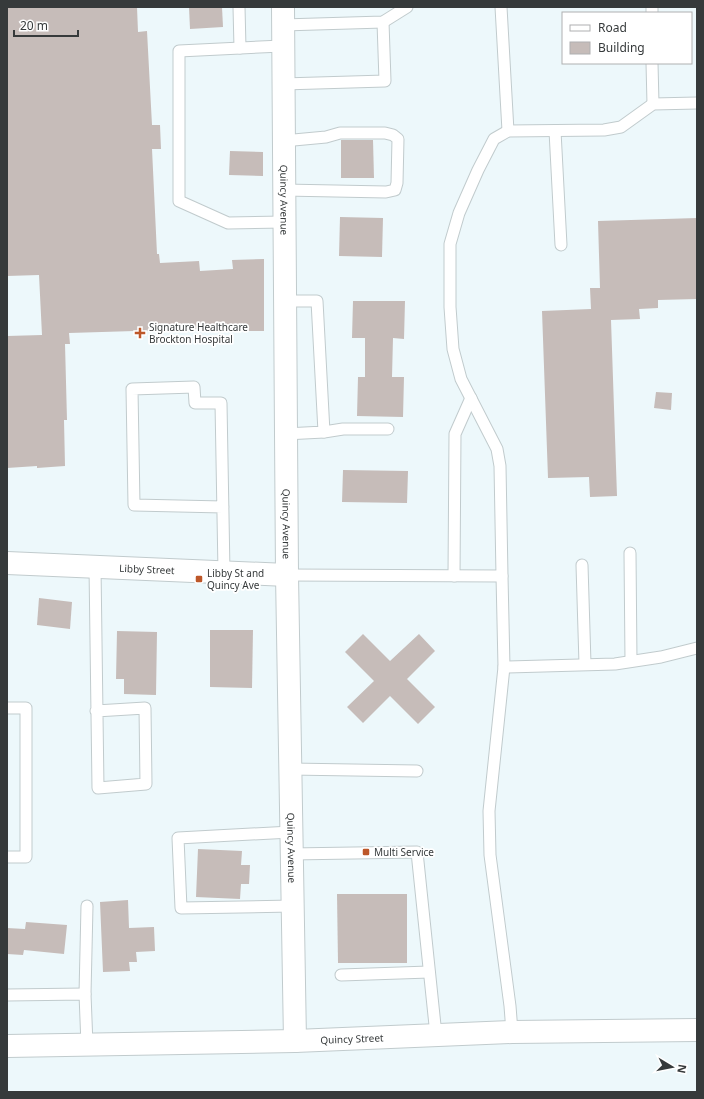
<svg xmlns="http://www.w3.org/2000/svg" width="704" height="1099" font-family="'Noto Sans',sans-serif">
	<rect width="100%" height="100%" fill="#edf8fb"/>
	<g fill="#c6bcb9">
		<path d="M 7,7 L 137,7 L 138,32 L 147,31 L 152,125 L 160,125 L 161,149 L 152,149 L 157,254 L 159,254 L 160,263 L 199,261 L 200,271 L 233,269 L 232,260 L 264,259 L 264,331 L 233,331 L 233,328 L 69,333 L 70,344 L 65,344 L 67,420 L 64,420 L 65,466 L 37,468 L 37,466 L 7,468 L 7,336 L 42,335 L 39,275 L 7,276 L 7,236 L 8,236 L 7,203 Z"/>
		<path d="M 189,7 L 222,7 L 223,27 L 190,29 Z"/>
		<path d="M 341,140 L 373,140 L 374,178 L 341,178 Z"/>
		<path d="M 230,151 L 263,152 L 263,176 L 229,175 Z"/>
		<path d="M 340,217 L 383,218 L 382,257 L 339,256 Z"/>
		<path d="M 697,218 L 697,299 L 658,300 L 658,308 L 639,309 L 640,319 L 611,320 L 617,496 L 590,497 L 589,477 L 548,478 L 542,311 L 591,309 L 590,288 L 600,288 L 598,221 Z"/>
		<path d="M 353,301 L 405,301 L 404,339 L 393,338 L 392,377 L 404,377 L 403,417 L 357,416 L 358,377 L 365,377 L 365,338 L 352,338 Z"/>
		<path d="M 656,392 L 672,393 L 671,410 L 654,408 Z"/>
		<path d="M 343,470 L 408,471 L 407,503 L 342,502 Z"/>
		<path d="M 39,598 L 72,602 L 70,629 L 37,625 Z"/>
		<path d="M 210,630 L 253,630 L 252,688 L 210,687 Z"/>
		<path d="M 117,631 L 157,632 L 156,695 L 124,694 L 124,679 L 116,679 Z"/>
		<path d="M 363,634 L 390,661 L 419,634 L 435,651 L 407,679 L 435,707 L 418,724 L 390,696 L 363,723 L 347,707 L 374,681 L 345,652 Z"/>
		<path d="M 198,849 L 242,851 L 241,865 L 250,865 L 249,884 L 241,884 L 240,899 L 196,897 Z"/>
		<path d="M 337,894 L 407,894 L 407,963 L 338,963 Z"/>
		<path d="M 128,900 L 129,928 L 154,927 L 155,951 L 136,952 L 137,962 L 129,962 L 130,971 L 103,972 L 100,902 Z"/>
		<path d="M 26,922 L 67,925 L 64,954 L 24,950 L 23,955 L 7,954 L 7,928 L 25,929 Z"/>
	</g>
	<g fill="none" stroke-linecap="round" stroke-linejoin="round">
		<g stroke="#c1cbcd" stroke-width="13">
			<g id="lane">
				<path d="M 239,7 L 240,48"/>
				<path d="M 501,7 L 508,131"/>
				<path d="M 652,7 L 652,13"/>
				<path d="M 283,25 L 383,22 L 407,7"/>
				<path d="M 282,46 L 179,51 L 179,201 L 228,223 L 284,222"/>
				<path d="M 652,63 L 653,104"/>
				<path d="M 283,84 L 385,81 L 383,22"/>
				<path d="M 555,131 L 561,245"/>
				<path d="M 283,141 L 326,137 L 340,133 L 385,133 L 393,135 L 398,139 L 397,183 L 395,190 L 386,192 L 284,190"/>
				<path d="M 285,301 L 317,301 L 324,432 L 285,434"/>
				<path d="M 324,432 L 343,429 L 388,429"/>
				<path d="M 223,507 L 134,505 L 132,389 L 194,387 L 195,403 L 221,403 L 224,572"/>
				<path d="M 630,553 L 631,661"/>
				<path d="M 582,565 L 585,664"/>
				<path d="M 95,567 L 98,788 L 146,784 L 145,708 L 96,711"/>
				<path d="M 287,575 L 502,576 L 500,466 L 497,449 L 461,379 L 453,349 L 450,307 L 450,244 L 459,213 L 478,170 L 494,139 L 508,131 L 604,130 L 621,127 L 653,104 L 697,103"/>
				<path d="M 454,576 L 455,434 L 471,398"/>
				<path d="M 502,576 L 504,667 L 489,811 L 490,855 L 510,1006 L 512,1032"/>
				<path d="M 504,667 L 615,664 L 661,657 L 697,648"/>
				<path d="M 7,708 L 26,708 L 26,857 L 7,857"/>
				<path d="M 290,769 L 417,771"/>
				<path d="M 291,832 L 178,838 L 181,908 L 292,906"/>
				<path d="M 291,854 L 417,852 L 436,1035"/>
				<path d="M 341,975 L 429,972"/>
				<path d="M 85,994 L 87,906"/>
				<path d="M 7,995 L 85,994 L 87,1045"/>
			</g>
		</g>
		<g stroke="#c1cbcd" stroke-width="24">
			<g id="street">
				<path id="s1" d="M 283,7 L 287,575 L 295,1041"/>
				<path id="s2" d="M 7,563 L 287,575"/>
			</g>
		</g>
		<g stroke="#c1cbcd" stroke-width="24">
			<g id="secondary">
				<path id="s3" d="M 7,1046 L 295,1041 L 512,1032 L 697,1030"/>
			</g>
		</g>
		<use href="#lane" stroke="#fff" stroke-width="11"/>
		<use href="#street" stroke="#fff" stroke-width="22"/>
		<use href="#secondary" stroke="#fff" stroke-width="22"/>
	</g>
	<g fill="#bd5729" stroke="#fff" stroke-width="1.5">
		<path d="M138 327h4v4h4v4h-4v4h-4v-4h-4v-4h4z"/>
		<rect x="195" y="575" width="8" height="8" rx="2"/>
		<rect x="362" y="848" width="8" height="8" rx="2"/>
	</g>
	<g text-anchor="middle" dominant-baseline="central" stroke-width="3.5" stroke-linejoin="round" paint-order="stroke">
		<g font-size="10" fill="#363a3b" stroke="#fff">
			<text stroke="none"><textPath href="#s1" startOffset="193">Quincy Avenue</textPath></text>
			<text stroke="none"><textPath href="#s1" startOffset="517">Quincy Avenue</textPath></text>
			<text stroke="none"><textPath href="#s2" startOffset="140">Libby Street</textPath></text>
			<text stroke="none"><textPath href="#s1" startOffset="841">Quincy Avenue</textPath></text>
			<text stroke="none"><textPath href="#s3" startOffset="345">Quincy Street</textPath></text>
		</g>
		<g font-size="10" fill="#363a3b" stroke="#fff" text-anchor="start">
			<text x="149" y="327">Signature Healthcare<tspan x="149" dy="12">Brockton Hospital</tspan></text>
			<text x="207" y="573">Libby St and<tspan x="207" dy="12">Quincy Ave</tspan></text>
			<text x="374" y="852">Multi Service</text>
		</g>
	</g>
	<rect width="704" height="1099" fill="none" stroke="#363a3b" stroke-width="16"/>
	<rect x="562" y="12" width="130" height="52" fill="#ffffff" stroke="#afb0b1"/>
	<rect x="570" y="25" width="20" height="6" fill="#ffffff" stroke="#afb0b1"/>
	<text x="598" y="32" font-size="12" fill="#363a3b">Road</text>
	<rect x="570" y="42" width="20" height="12" fill="#c6bcb9" stroke="#afb0b1"/>
	<text x="598" y="52" font-size="12" fill="#363a3b">Building</text>
	<g transform="translate(672 1067) rotate(100)" stroke="#ffffff" stroke-width="3" paint-order="stroke">
	<path d="M0-3L7 15L0 10L-7 15Z" fill="#363a3b"/>
	<text y="-6" font-size="11" font-weight="bold" text-anchor="middle" fill="#363a3b">N</text>
	</g>
	<path d="M14 30v6h64v-6" fill="none" stroke="#363a3b" stroke-width="2"/>
	<text x="20" y="30" font-size="12" fill="#363a3b" stroke="#ffffff" stroke-width="3" paint-order="stroke">20 m</text>
</svg>
